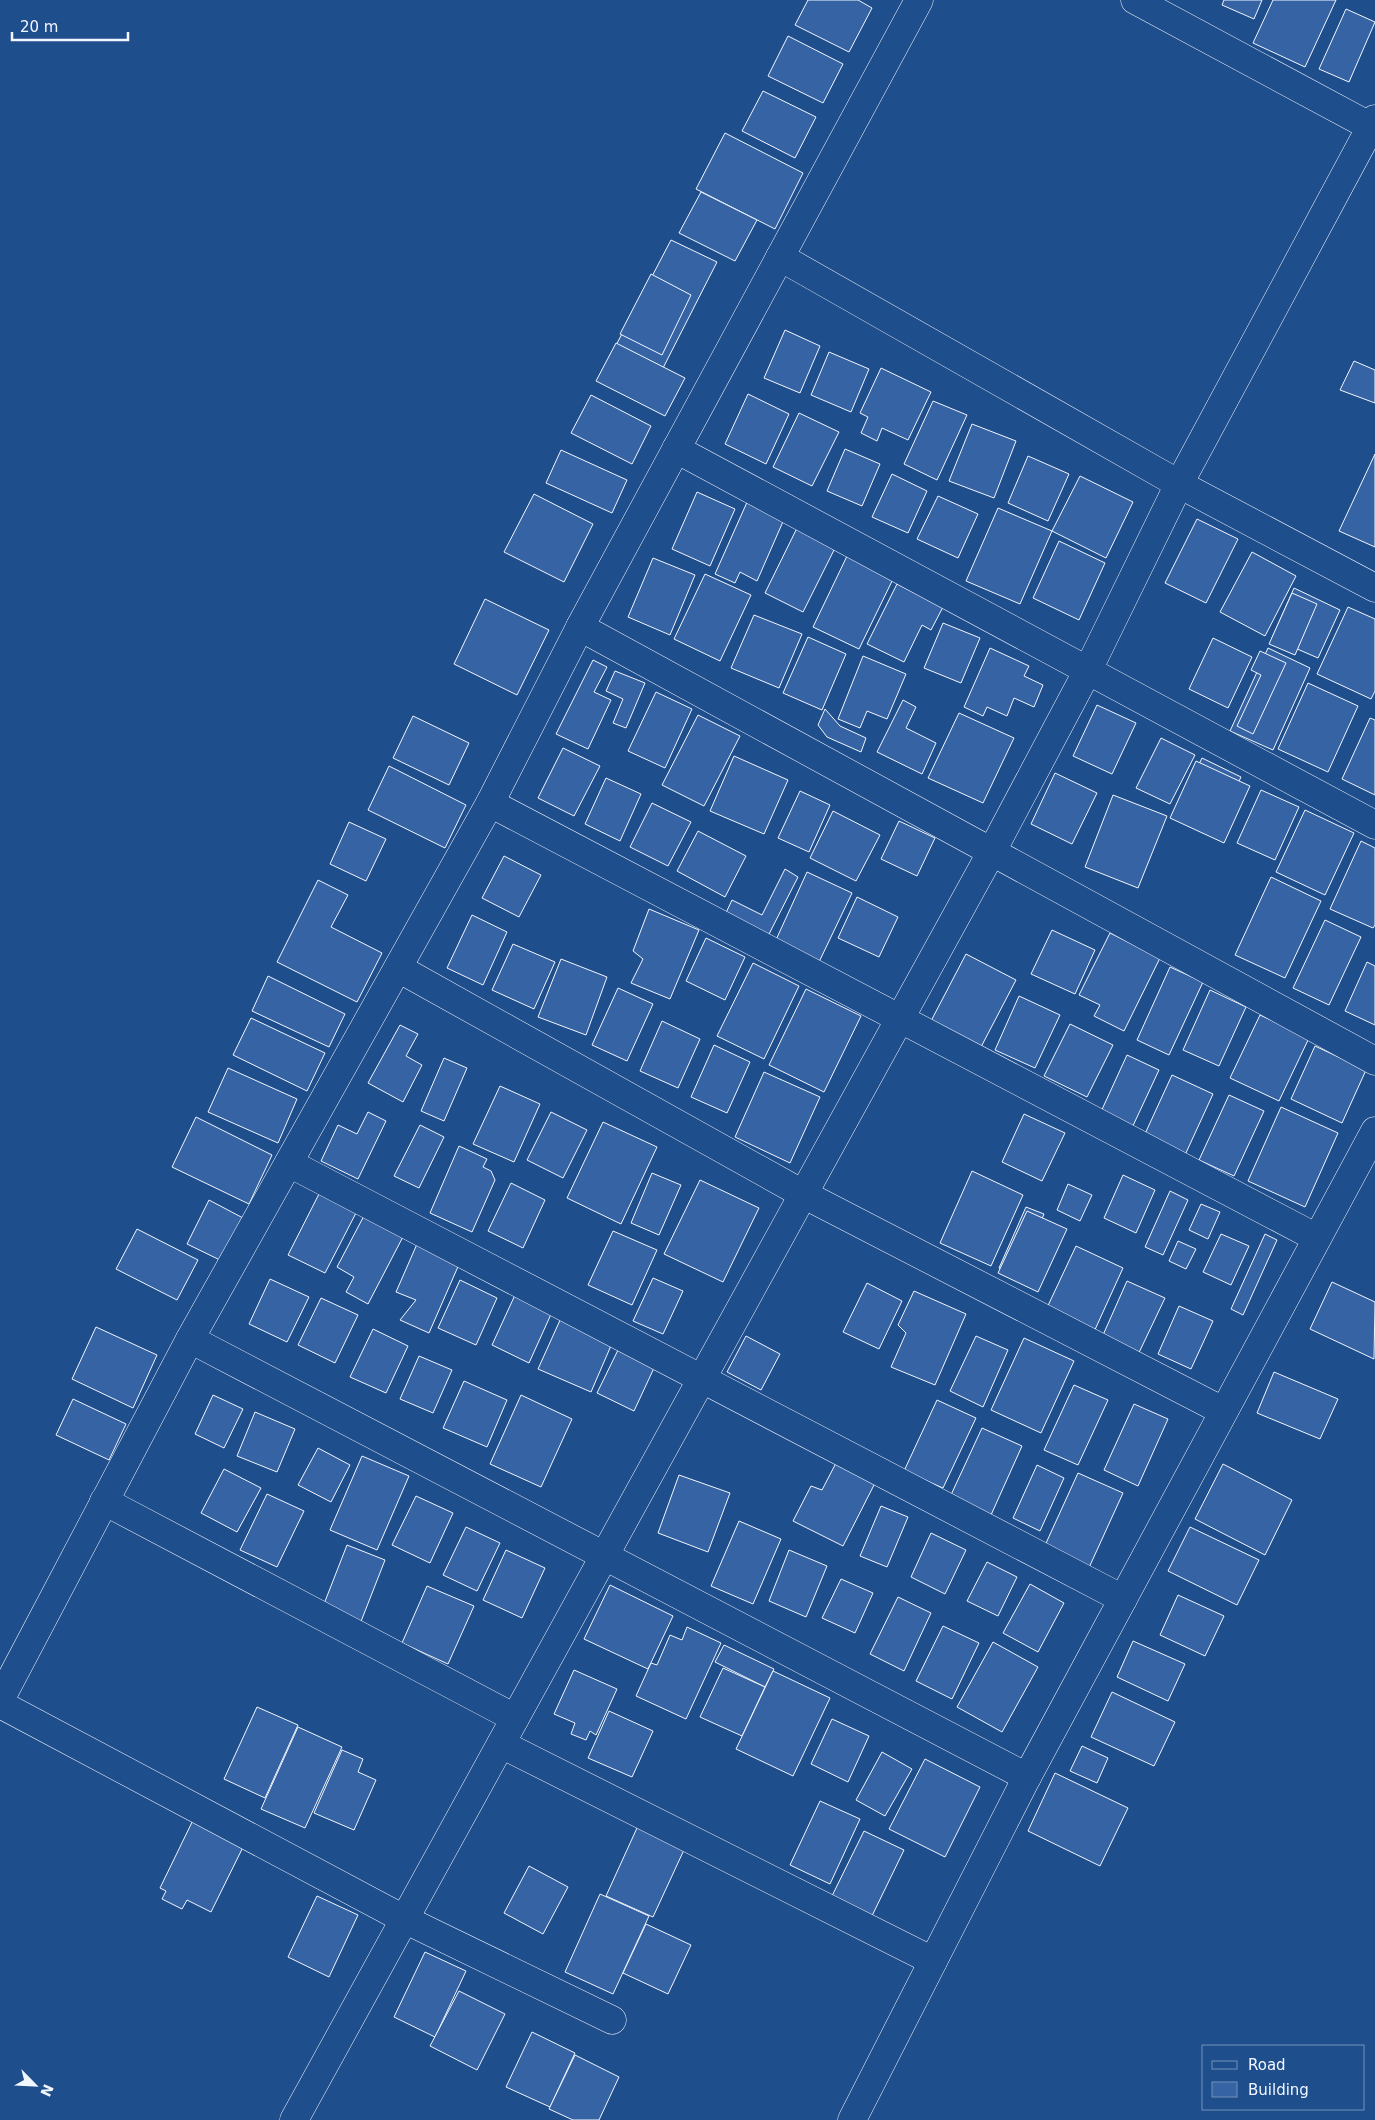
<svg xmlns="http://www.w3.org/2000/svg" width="1375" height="2120" font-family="'DejaVu Sans',sans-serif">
	<rect width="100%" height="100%" fill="#1f4e8c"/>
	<g fill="#3563a3" stroke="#f2f6ff">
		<path d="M 808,0 L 858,0 L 872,8 L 849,52 L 795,25 Z"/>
		<path d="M 1224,0 L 1262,0 L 1254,19 L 1222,5 Z"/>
		<path d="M 1273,0 L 1336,0 L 1305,67 L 1253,43 Z"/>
		<path d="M 1346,9 L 1375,22 L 1349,82 L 1319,69 Z"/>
		<path d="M 788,36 L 843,64 L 823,103 L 768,76 Z"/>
		<path d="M 763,91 L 816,117 L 795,158 L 742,131 Z"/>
		<path d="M 725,133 L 803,173 L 775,229 L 696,189 Z"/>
		<path d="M 701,192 L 757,220 L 735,261 L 679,233 Z"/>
		<path d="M 671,240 L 717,262 L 662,370 L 614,349 Z"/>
		<path d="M 651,274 L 691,295 L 662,355 L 620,334 Z"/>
		<path d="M 785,330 L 820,346 L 800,393 L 764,378 Z"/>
		<path d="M 616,343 L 685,378 L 665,416 L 596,381 Z"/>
		<path d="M 829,352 L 869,369 L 851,412 L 811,395 Z"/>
		<path d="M 1354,361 L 1375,370 L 1375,403 L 1340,390 Z"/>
		<path d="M 881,368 L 931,392 L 908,440 L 882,428 L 877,441 L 861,433 L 868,417 L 860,413 Z"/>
		<path d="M 748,394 L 789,414 L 766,464 L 725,444 Z"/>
		<path d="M 591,395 L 651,426 L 632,464 L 571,433 Z"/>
		<path d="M 933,401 L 967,415 L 937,480 L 904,464 Z"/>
		<path d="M 799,413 L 839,432 L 812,486 L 773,467 Z"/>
		<path d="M 972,424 L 1016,441 L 994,498 L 949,481 Z"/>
		<path d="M 845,449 L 880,464 L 862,506 L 827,491 Z"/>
		<path d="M 561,450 L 627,480 L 612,513 L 546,483 Z"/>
		<path d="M 1375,454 L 1375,547 L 1339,531 Z"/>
		<path d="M 1028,456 L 1069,474 L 1048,521 L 1008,503 Z"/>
		<path d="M 892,474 L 927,491 L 908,533 L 872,517 Z"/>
		<path d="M 1080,476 L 1133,502 L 1106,558 L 1052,531 Z"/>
		<path d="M 697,492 L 735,509 L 710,566 L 672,549 Z"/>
		<path d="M 534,494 L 593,524 L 564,582 L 504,552 Z"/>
		<path d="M 938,496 L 978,514 L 958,558 L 917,539 Z"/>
		<path d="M 748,500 L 785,517 L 757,581 L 740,572 L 735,583 L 715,574 Z"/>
		<path d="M 998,508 L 1052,531 L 1020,604 L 966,581 Z"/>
		<path d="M 1197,519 L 1238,539 L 1206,603 L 1165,583 Z"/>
		<path d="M 798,526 L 837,544 L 803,612 L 765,593 Z"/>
		<path d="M 1059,541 L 1105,563 L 1079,620 L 1033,598 Z"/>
		<path d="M 1252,552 L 1296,576 L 1265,636 L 1220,612 Z"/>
		<path d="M 848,554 L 894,577 L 859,649 L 813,627 Z"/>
		<path d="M 653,558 L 695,575 L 670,635 L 628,617 Z"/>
		<path d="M 705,574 L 751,595 L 720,661 L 674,639 Z"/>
		<path d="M 897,584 L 943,607 L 931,630 L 922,625 L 904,662 L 867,644 Z"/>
		<path d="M 1294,588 L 1340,610 L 1318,658 L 1272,638 Z"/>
		<path d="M 1292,593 L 1317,604 L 1295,655 L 1269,644 Z"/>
		<path d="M 485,599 L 549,630 L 517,695 L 454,664 Z"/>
		<path d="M 1348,607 L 1375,619 L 1375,691 L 1371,699 L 1317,674 Z"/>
		<path d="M 754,615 L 802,634 L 779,688 L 731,668 Z"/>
		<path d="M 943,623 L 980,638 L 961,683 L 924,668 Z"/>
		<path d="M 808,637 L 846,654 L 822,710 L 783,693 Z"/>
		<path d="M 1213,638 L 1252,657 L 1228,708 L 1189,689 Z"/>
		<path d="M 990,648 L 1029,666 L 1024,676 L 1043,685 L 1034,707 L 1014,698 L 1007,716 L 987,707 L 983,716 L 964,707 Z"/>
		<path d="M 1268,648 L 1310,668 L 1273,750 L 1230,731 Z"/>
		<path d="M 1260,651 L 1286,663 L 1253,734 L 1237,726 L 1261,675 L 1251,670 Z"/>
		<path d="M 863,656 L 906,674 L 887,719 L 867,711 L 860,728 L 838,719 Z"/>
		<path d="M 593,660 L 607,667 L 594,692 L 611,700 L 588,749 L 556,734 Z"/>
		<path d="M 615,671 L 645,683 L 626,728 L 613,723 L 623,699 L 606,691 Z"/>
		<path d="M 1308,683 L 1358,706 L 1328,772 L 1278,749 Z"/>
		<path d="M 656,692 L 692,709 L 665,768 L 628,751 Z"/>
		<path d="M 903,700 L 916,707 L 906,728 L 936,743 L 922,774 L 877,752 Z"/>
		<path d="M 1097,705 L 1136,723 L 1112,774 L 1073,756 Z"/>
		<path d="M 825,709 L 840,726 L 866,738 L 861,752 L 827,737 L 818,725 Z"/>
		<path d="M 959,713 L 1014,738 L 983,803 L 928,778 Z"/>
		<path d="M 698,715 L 740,736 L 704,806 L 662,785 Z"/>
		<path d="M 413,716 L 469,743 L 449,785 L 393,758 Z"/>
		<path d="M 1370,718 L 1375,720 L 1375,795 L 1342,779 Z"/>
		<path d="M 1161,738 L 1195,755 L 1170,804 L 1136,788 Z"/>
		<path d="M 563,748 L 600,766 L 574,816 L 538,798 Z"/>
		<path d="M 734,756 L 788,780 L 764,834 L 710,811 Z"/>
		<path d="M 1202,758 L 1241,777 L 1215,831 L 1176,812 Z"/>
		<path d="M 1196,761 L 1250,786 L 1224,843 L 1170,818 Z"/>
		<path d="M 389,766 L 466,805 L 445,848 L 368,810 Z"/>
		<path d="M 1055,773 L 1097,793 L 1072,844 L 1031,824 Z"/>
		<path d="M 606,778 L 641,794 L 620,841 L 585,824 Z"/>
		<path d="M 1261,790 L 1299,807 L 1275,860 L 1237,843 Z"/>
		<path d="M 800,791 L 830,805 L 809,852 L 778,838 Z"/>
		<path d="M 1113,795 L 1167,816 L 1138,888 L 1085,867 Z"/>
		<path d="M 652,803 L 691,822 L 668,866 L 630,847 Z"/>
		<path d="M 1305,810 L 1354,833 L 1325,895 L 1276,872 Z"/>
		<path d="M 833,811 L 880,835 L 856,881 L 810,858 Z"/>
		<path d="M 899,821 L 935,838 L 917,876 L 881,859 Z"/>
		<path d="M 349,822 L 386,839 L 366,881 L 330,864 Z"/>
		<path d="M 698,831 L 746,856 L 725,897 L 677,871 Z"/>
		<path d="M 1361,841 L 1375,848 L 1375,925 L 1373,928 L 1330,909 Z"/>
		<path d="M 504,856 L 541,875 L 519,917 L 482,898 Z"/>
		<path d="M 785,869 L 798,877 L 767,938 L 724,917 L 732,900 L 762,915 Z"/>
		<path d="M 807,872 L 852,893 L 819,962 L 775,942 Z"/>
		<path d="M 1271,877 L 1321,901 L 1285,978 L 1235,955 Z"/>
		<path d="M 318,880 L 348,895 L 331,927 L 382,953 L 357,1002 L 277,962 Z"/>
		<path d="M 857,897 L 898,917 L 879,957 L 838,938 Z"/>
		<path d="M 649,909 L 699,930 L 670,999 L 631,983 L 643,959 L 633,951 Z"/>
		<path d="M 472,915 L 507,932 L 483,985 L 447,968 Z"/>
		<path d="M 1325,920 L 1361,937 L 1329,1005 L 1293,988 Z"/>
		<path d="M 1052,930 L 1095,950 L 1075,994 L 1031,974 Z"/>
		<path d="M 1110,933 L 1160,958 L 1124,1031 L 1094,1016 L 1100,1005 L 1079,995 Z"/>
		<path d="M 706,938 L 745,957 L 725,1000 L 686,981 Z"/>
		<path d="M 513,944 L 555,962 L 534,1009 L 492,990 Z"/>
		<path d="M 966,954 L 1016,980 L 981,1047 L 931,1021 Z"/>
		<path d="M 561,959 L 607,977 L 586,1035 L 538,1017 Z"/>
		<path d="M 1367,962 L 1375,966 L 1375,1025 L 1345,1011 Z"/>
		<path d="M 753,963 L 799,986 L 764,1059 L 717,1036 Z"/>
		<path d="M 1170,967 L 1203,982 L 1169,1055 L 1137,1040 Z"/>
		<path d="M 268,976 L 345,1014 L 329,1047 L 252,1011 Z"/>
		<path d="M 618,988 L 653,1004 L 627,1061 L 592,1045 Z"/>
		<path d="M 806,989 L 861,1016 L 824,1092 L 769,1065 Z"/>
		<path d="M 1210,990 L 1246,1007 L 1219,1066 L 1183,1050 Z"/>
		<path d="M 1019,996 L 1060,1015 L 1035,1068 L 995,1050 Z"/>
		<path d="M 1260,1015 L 1309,1038 L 1279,1101 L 1230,1078 Z"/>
		<path d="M 251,1018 L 325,1053 L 307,1091 L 233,1055 Z"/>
		<path d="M 662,1021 L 700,1039 L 678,1088 L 640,1071 Z"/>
		<path d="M 1070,1024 L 1113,1045 L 1087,1097 L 1044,1076 Z"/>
		<path d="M 400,1025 L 418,1034 L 406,1056 L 422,1065 L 403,1102 L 368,1083 Z"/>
		<path d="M 714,1045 L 750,1062 L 727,1113 L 691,1097 Z"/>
		<path d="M 1315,1046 L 1366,1070 L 1342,1123 L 1291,1099 Z"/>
		<path d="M 1127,1055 L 1159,1070 L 1131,1130 L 1099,1116 Z"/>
		<path d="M 444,1058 L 467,1068 L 444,1121 L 421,1111 Z"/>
		<path d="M 228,1068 L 297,1099 L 278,1143 L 208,1112 Z"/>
		<path d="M 764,1072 L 820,1097 L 790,1163 L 735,1137 Z"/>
		<path d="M 1172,1075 L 1213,1094 L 1185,1155 L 1144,1136 Z"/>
		<path d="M 500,1086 L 540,1104 L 514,1162 L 473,1144 Z"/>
		<path d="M 1229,1095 L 1264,1111 L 1234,1176 L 1199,1160 Z"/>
		<path d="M 1281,1107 L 1338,1133 L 1305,1207 L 1248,1181 Z"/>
		<path d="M 368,1112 L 386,1121 L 358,1179 L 321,1161 L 338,1125 L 357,1134 Z"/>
		<path d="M 551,1112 L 587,1130 L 563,1178 L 527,1160 Z"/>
		<path d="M 1024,1114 L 1065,1133 L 1042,1181 L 1002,1162 Z"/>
		<path d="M 196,1117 L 272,1155 L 249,1204 L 172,1167 Z"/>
		<path d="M 603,1122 L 657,1147 L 621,1224 L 567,1198 Z"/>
		<path d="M 420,1125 L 444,1137 L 419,1188 L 394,1176 Z"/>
		<path d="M 459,1146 L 487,1159 L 483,1167 L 491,1171 L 495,1180 L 472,1232 L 430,1213 Z"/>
		<path d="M 972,1171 L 1023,1195 L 991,1266 L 940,1243 Z"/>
		<path d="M 652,1173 L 681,1185 L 659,1235 L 631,1223 Z"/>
		<path d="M 1123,1175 L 1155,1190 L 1136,1233 L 1104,1218 Z"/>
		<path d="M 700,1180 L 759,1208 L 723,1282 L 664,1254 Z"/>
		<path d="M 511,1183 L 545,1200 L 523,1248 L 488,1231 Z"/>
		<path d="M 1068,1184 L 1092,1195 L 1080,1221 L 1057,1210 Z"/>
		<path d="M 1170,1191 L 1188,1200 L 1163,1255 L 1145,1247 Z"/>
		<path d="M 320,1192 L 357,1211 L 325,1273 L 288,1255 Z"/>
		<path d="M 209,1200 L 243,1218 L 222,1261 L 187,1244 Z"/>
		<path d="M 1201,1204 L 1220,1212 L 1208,1239 L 1189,1230 Z"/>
		<path d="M 1026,1207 L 1044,1214 L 1018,1276 L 999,1268 Z"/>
		<path d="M 367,1210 L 406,1231 L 368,1304 L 346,1292 L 354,1277 L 337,1267 Z"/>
		<path d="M 1027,1211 L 1067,1229 L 1038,1292 L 998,1273 Z"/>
		<path d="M 137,1229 L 198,1260 L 177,1300 L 116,1269 Z"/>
		<path d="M 613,1231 L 657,1250 L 632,1305 L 588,1285 Z"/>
		<path d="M 1221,1234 L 1249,1246 L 1231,1285 L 1203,1272 Z"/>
		<path d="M 1265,1234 L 1277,1240 L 1243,1315 L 1231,1309 Z"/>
		<path d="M 1178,1241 L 1196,1249 L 1186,1269 L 1169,1261 Z"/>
		<path d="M 417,1244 L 460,1262 L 429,1333 L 400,1320 L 416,1300 L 396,1292 Z"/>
		<path d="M 1076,1246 L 1123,1268 L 1093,1334 L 1045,1312 Z"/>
		<path d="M 653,1278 L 683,1291 L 663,1334 L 633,1321 Z"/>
		<path d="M 270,1279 L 309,1297 L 287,1342 L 249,1324 Z"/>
		<path d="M 460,1280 L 497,1298 L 476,1345 L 438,1328 Z"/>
		<path d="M 1127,1281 L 1165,1298 L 1135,1361 L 1099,1344 Z"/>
		<path d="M 1332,1282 L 1375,1302 L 1374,1359 L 1310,1329 Z"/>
		<path d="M 867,1283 L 902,1301 L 879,1349 L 843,1332 Z"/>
		<path d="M 914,1291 L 966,1314 L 935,1385 L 891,1367 L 906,1333 L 898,1325 Z"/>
		<path d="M 515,1295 L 552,1312 L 529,1363 L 492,1345 Z"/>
		<path d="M 321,1298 L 358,1315 L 335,1363 L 298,1345 Z"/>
		<path d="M 1179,1306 L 1213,1321 L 1191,1369 L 1158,1354 Z"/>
		<path d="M 561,1318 L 613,1341 L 591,1392 L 538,1369 Z"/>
		<path d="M 96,1327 L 157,1355 L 133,1408 L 72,1379 Z"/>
		<path d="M 373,1329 L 408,1346 L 386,1393 L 350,1377 Z"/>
		<path d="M 746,1336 L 780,1354 L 761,1390 L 727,1372 Z"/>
		<path d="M 976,1336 L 1008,1350 L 983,1407 L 950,1391 Z"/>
		<path d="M 1024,1338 L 1074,1361 L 1041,1433 L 991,1410 Z"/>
		<path d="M 618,1350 L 654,1368 L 634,1411 L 597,1393 Z"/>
		<path d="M 419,1356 L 452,1370 L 433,1413 L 400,1399 Z"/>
		<path d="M 1274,1372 L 1338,1399 L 1320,1439 L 1257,1413 Z"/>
		<path d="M 464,1381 L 507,1400 L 487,1447 L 443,1428 Z"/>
		<path d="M 1074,1385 L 1108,1400 L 1078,1465 L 1044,1450 Z"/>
		<path d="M 213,1395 L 243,1409 L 224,1448 L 195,1434 Z"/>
		<path d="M 521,1395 L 572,1419 L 541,1487 L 490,1464 Z"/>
		<path d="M 73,1399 L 126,1424 L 109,1460 L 56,1435 Z"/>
		<path d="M 937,1400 L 976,1418 L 943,1488 L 904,1471 Z"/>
		<path d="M 1134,1404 L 1168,1419 L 1138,1486 L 1104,1470 Z"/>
		<path d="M 255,1412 L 295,1429 L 277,1472 L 237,1456 Z"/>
		<path d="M 982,1428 L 1022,1446 L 991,1515 L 950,1497 Z"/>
		<path d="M 318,1448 L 350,1465 L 331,1502 L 298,1485 Z"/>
		<path d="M 362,1456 L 409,1476 L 377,1550 L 330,1530 Z"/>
		<path d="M 836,1463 L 875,1483 L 843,1546 L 793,1521 L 811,1486 L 822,1490 Z"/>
		<path d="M 1223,1464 L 1292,1500 L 1265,1555 L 1195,1519 Z"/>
		<path d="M 1037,1465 L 1064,1478 L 1040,1531 L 1013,1518 Z"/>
		<path d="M 224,1469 L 261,1488 L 237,1532 L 201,1513 Z"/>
		<path d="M 1078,1473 L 1123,1493 L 1087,1572 L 1042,1552 Z"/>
		<path d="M 679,1475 L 730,1493 L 708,1552 L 658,1533 Z"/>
		<path d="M 267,1494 L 304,1511 L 277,1567 L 240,1550 Z"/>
		<path d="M 416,1496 L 453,1513 L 430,1563 L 392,1545 Z"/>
		<path d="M 881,1506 L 908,1517 L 887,1567 L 860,1556 Z"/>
		<path d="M 739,1521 L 781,1539 L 753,1604 L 711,1586 Z"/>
		<path d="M 466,1527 L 500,1543 L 477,1591 L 443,1575 Z"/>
		<path d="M 1190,1527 L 1259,1560 L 1237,1605 L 1168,1571 Z"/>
		<path d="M 931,1533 L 966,1550 L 945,1594 L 911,1577 Z"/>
		<path d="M 347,1545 L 385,1560 L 360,1624 L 322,1609 Z"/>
		<path d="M 506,1550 L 545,1568 L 522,1618 L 483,1600 Z"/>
		<path d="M 789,1550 L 827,1566 L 806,1617 L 769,1601 Z"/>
		<path d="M 987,1562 L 1017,1577 L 998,1616 L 967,1601 Z"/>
		<path d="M 841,1579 L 873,1593 L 855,1633 L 822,1618 Z"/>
		<path d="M 1030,1584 L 1064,1603 L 1038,1652 L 1003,1633 Z"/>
		<path d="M 610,1585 L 673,1616 L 648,1669 L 584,1639 Z"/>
		<path d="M 427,1586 L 474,1606 L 448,1664 L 402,1643 Z"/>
		<path d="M 1178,1595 L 1224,1616 L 1205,1656 L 1160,1635 Z"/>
		<path d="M 898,1597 L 931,1613 L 904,1671 L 870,1654 Z"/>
		<path d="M 943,1626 L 979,1643 L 952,1699 L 916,1681 Z"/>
		<path d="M 687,1627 L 721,1643 L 686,1719 L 636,1696 L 651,1663 L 657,1665 L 670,1635 L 682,1640 Z"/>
		<path d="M 1133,1641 L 1185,1664 L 1168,1701 L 1117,1677 Z"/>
		<path d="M 993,1642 L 1038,1667 L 1002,1732 L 957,1707 Z"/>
		<path d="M 724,1645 L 774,1669 L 765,1687 L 715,1662 Z"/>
		<path d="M 723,1668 L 765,1687 L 742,1736 L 700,1717 Z"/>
		<path d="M 574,1670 L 617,1689 L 596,1735 L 590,1731 L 586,1740 L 571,1734 L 575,1723 L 554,1714 Z"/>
		<path d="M 773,1671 L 830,1698 L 793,1776 L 736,1749 Z"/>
		<path d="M 1112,1692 L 1175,1722 L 1154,1766 L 1091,1737 Z"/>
		<path d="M 257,1707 L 298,1725 L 265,1798 L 224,1779 Z"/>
		<path d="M 609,1711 L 653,1731 L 632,1777 L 588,1758 Z"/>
		<path d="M 832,1719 L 869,1736 L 848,1782 L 811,1764 Z"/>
		<path d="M 298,1727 L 342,1747 L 305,1828 L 261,1809 Z"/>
		<path d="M 1082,1746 L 1108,1758 L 1097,1783 L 1070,1771 Z"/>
		<path d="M 342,1750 L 363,1759 L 358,1772 L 376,1780 L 354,1830 L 314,1813 Z"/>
		<path d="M 882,1752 L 912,1769 L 885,1816 L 856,1800 Z"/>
		<path d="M 925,1759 L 980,1787 L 945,1857 L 889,1829 Z"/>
		<path d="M 1055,1773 L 1128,1808 L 1100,1866 L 1028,1831 Z"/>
		<path d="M 820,1801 L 860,1819 L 830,1884 L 790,1865 Z"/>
		<path d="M 196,1814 L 247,1839 L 211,1912 L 187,1900 L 182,1909 L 162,1899 L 166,1891 L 160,1888 Z"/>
		<path d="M 642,1817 L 689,1839 L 653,1917 L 606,1896 Z"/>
		<path d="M 864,1831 L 904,1850 L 869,1922 L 829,1902 Z"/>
		<path d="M 529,1866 L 568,1887 L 543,1934 L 504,1913 Z"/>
		<path d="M 600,1894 L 649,1916 L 613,1994 L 565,1972 Z"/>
		<path d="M 317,1896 L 358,1915 L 329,1977 L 288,1957 Z"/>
		<path d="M 646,1924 L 691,1945 L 668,1994 L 623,1973 Z"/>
		<path d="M 425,1952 L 466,1971 L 435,2037 L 394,2017 Z"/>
		<path d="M 459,1991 L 505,2014 L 477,2070 L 430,2046 Z"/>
		<path d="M 532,2032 L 575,2053 L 550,2107 L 506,2087 Z"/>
		<path d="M 575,2055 L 619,2077 L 599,2120 L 573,2120 L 549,2109 Z"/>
	</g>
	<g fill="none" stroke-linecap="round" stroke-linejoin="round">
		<g stroke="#f2f6ff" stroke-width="29">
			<g id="street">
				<path d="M 1135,0 L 1375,129"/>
				<path d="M 780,257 L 1179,484 L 1375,588"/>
				<path d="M 676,449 L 1375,825"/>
				<path d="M 580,627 L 1375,1061"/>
				<path d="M 490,803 L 1317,1238"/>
				<path d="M 398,968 L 803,1194 L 1223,1411"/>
				<path d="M 289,1163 L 1123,1599"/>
				<path d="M 190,1339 L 1027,1777"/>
				<path d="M 104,1501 L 515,1718"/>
				<path d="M 0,1700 L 190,1339 L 490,803 L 580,627 L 919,0"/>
				<path d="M 0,1704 L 404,1919 L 612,2020"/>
				<path d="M 501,1744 L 933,1961"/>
				<path d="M 294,2120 L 991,853 L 1088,670 L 1179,484 L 1375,119"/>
				<path d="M 852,2120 L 1027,1777 L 1375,1131"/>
			</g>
		</g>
		<use href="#street" stroke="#1f4e8c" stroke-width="28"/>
	</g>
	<rect x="1202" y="2045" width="162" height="65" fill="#1f4e8c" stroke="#7391ba"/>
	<rect x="1212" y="2061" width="25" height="8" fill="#1f4e8c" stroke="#7391ba"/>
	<text x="1248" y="2070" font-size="15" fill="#f2f6ff">Road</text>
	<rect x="1212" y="2082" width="25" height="15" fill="#3563a3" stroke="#7391ba"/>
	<text x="1248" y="2095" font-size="15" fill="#f2f6ff">Building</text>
	<g transform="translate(35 2085) rotate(114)" stroke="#1f4e8c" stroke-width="4" paint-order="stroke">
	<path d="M0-4L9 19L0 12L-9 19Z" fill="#f2f6ff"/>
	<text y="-8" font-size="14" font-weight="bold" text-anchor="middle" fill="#f2f6ff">N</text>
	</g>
	<path d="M12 32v8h116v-8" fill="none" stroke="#f2f6ff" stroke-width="2.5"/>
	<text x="20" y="32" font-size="15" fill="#f2f6ff" stroke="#1f4e8c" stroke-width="4" paint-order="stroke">20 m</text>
</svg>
